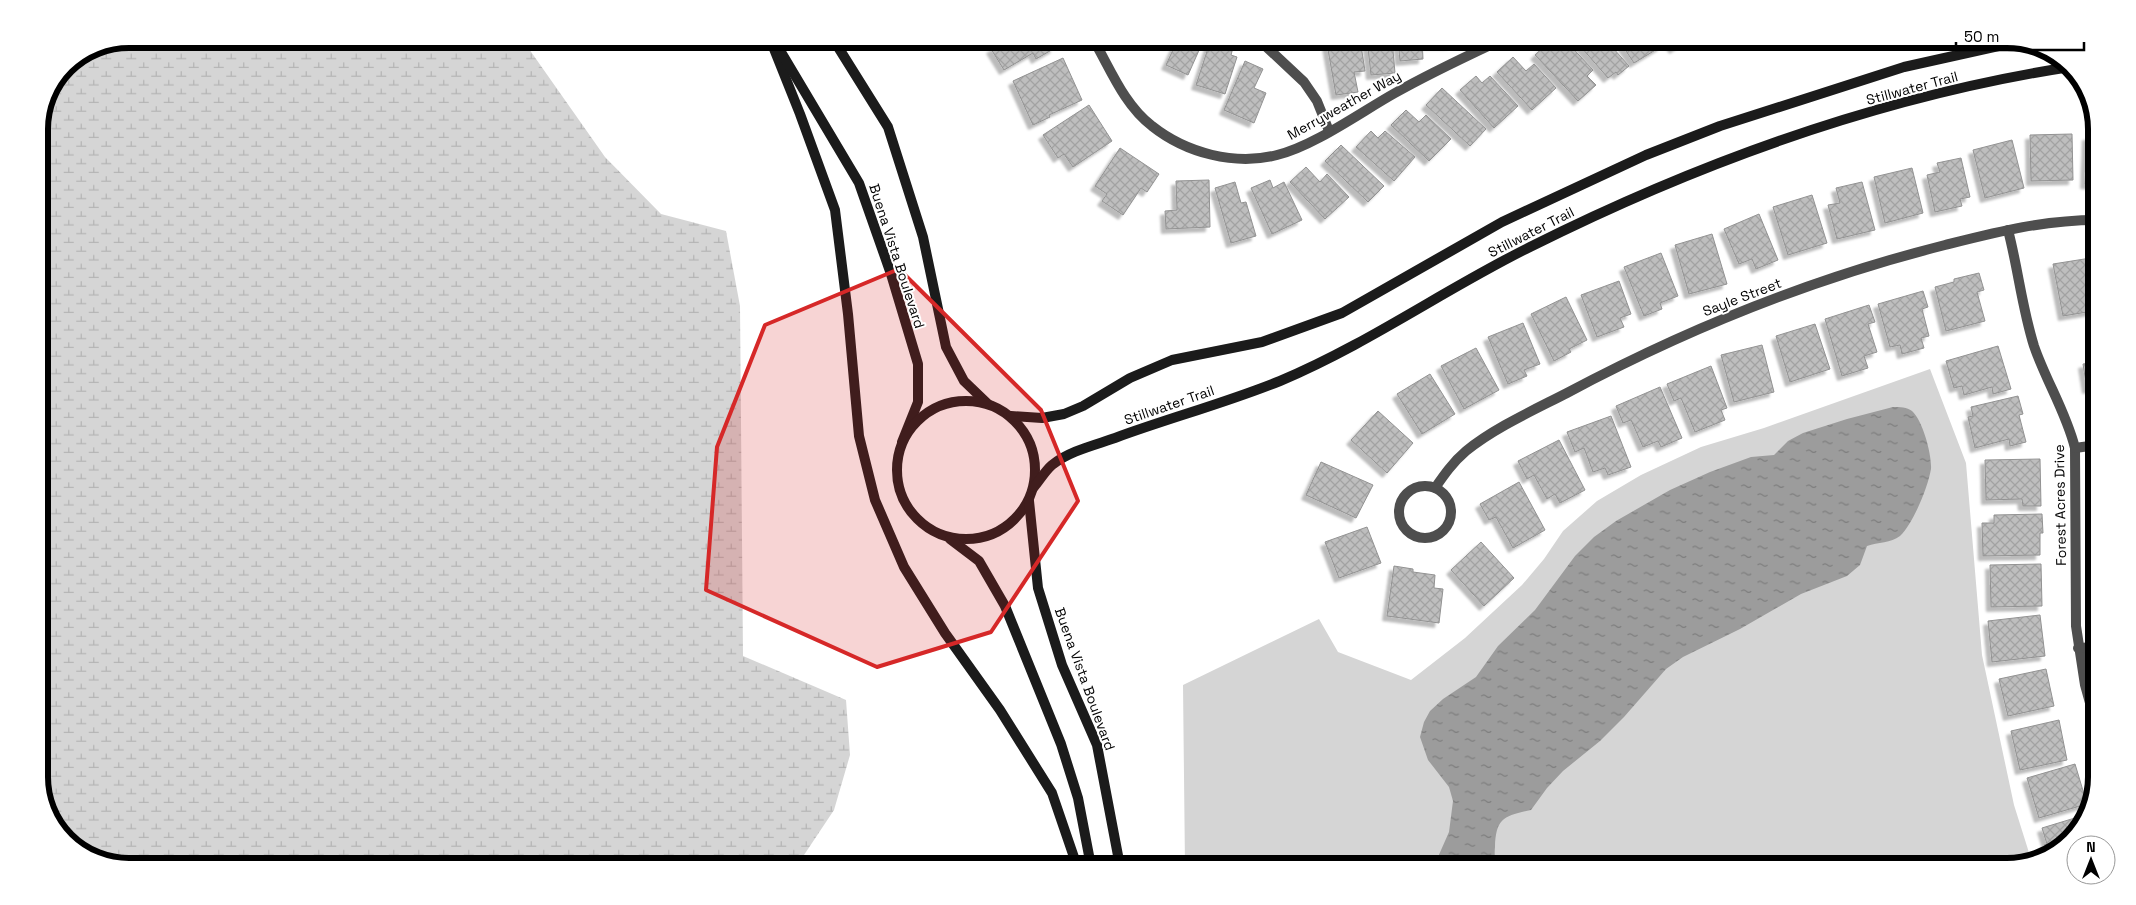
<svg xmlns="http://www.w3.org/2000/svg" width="2136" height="905" font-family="'Space Grotesk',sans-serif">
	<defs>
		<pattern id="wetland-marsh" width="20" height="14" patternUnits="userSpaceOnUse" patternTransform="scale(1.25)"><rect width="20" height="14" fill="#d5d5d5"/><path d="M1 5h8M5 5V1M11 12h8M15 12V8" fill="none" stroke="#b5b5b5"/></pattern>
		<pattern id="water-ripples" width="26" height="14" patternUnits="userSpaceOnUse" patternTransform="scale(1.25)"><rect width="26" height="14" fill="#9c9c9c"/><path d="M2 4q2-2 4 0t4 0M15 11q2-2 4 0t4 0" fill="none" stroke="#7d7d7d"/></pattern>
		<pattern id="building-cross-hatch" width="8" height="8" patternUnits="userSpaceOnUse" patternTransform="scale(1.25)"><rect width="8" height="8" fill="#bebebe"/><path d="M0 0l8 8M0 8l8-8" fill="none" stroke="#a2a2a2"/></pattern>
		<filter id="shadow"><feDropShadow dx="-4.5" dy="4.5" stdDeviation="1" flood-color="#0004"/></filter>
	</defs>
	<rect width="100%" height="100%" fill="#fff"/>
	<path fill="#d5d5d5" d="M 1930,369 L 1966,463 L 1982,655 L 2014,805 L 2031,859 L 2008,866 L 1185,866 L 1183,685 L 1319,619 L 1338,652 L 1411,680 L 1465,638 L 1522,585 L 1544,559 L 1563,531 L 1597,501 L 1641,475 L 1701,447 L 1764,428 Z"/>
	<path fill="url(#wetland-marsh)" d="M 128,39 L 522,39 L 605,157 L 661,214 L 726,231 L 740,306 L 743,656 L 846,700 L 850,755 L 834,810 L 800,861 L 801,866 L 129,866 L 94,860 L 57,831 L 39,783 L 39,123 L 65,65 L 94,45 Z"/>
	<path fill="url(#water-ripples)" d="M 1893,407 C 1900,407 1907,407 1912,411 C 1923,421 1932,455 1931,469 C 1928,487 1913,524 1900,536 C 1891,543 1878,542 1867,546 L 1860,565 L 1847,576 L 1801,594 L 1740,629 L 1683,657 L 1666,669 L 1624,717 L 1600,741 L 1563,771 L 1547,788 L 1531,810 C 1504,816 1496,818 1495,847 C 1494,855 1496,859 1493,866 L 1434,866 L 1449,832 L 1453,801 L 1449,787 L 1428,760 L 1420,737 L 1424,722 L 1430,711 L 1443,699 L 1476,677 L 1498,646 L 1535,610 L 1575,556 L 1594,537 L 1616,521 L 1670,490 L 1710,472 L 1751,457 L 1774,455 L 1788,441 L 1803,433 L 1847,419 Z"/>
	<g fill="url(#building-cross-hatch)" stroke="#929292" filter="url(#shadow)">
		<path d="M 996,39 L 1050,39 L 1055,48 L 1036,59 L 1033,53 L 1004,70 L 991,49 L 999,44 Z"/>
		<path d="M 1152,39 L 1173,39 L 1170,45 Z"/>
		<path d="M 1178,39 L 1204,39 L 1188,75 L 1166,65 Z"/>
		<path d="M 1211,39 L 1218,39 L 1234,44 L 1231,55 L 1237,57 L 1225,94 L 1196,85 Z"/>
		<path d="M 1360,39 L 1365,71 L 1354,72 L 1358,92 L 1336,95 L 1327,44 Z"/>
		<path d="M 1367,39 L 1392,39 L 1395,73 L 1371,75 Z"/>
		<path d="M 1398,39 L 1422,39 L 1423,59 L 1400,61 Z"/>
		<rect x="1428" y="39" width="23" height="6"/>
		<path d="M 1574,39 L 1605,39 L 1629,66 L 1618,75 L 1616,72 L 1608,78 Z"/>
		<path d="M 1618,39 L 1657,39 L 1662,46 L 1634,63 Z"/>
		<path d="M 1667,39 L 1689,39 L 1674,49 Z"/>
		<path d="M 1551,40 L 1558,48 L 1566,41 L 1593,70 L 1587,76 L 1596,85 L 1578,101 L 1535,55 Z"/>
		<path d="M 1513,57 L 1526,71 L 1534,64 L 1556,88 L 1532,110 L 1497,72 Z"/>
		<path d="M 1063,58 L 1082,100 L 1049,115 L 1050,117 L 1033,125 L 1013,81 Z"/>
		<path d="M 1245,61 L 1263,69 L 1254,88 L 1266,93 L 1254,123 L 1224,110 Z"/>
		<path d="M 1476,76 L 1482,83 L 1490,76 L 1518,106 L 1494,128 L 1460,90 Z"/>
		<path d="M 1442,88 L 1486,129 L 1470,146 L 1426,105 Z"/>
		<path d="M 1089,105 L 1112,141 L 1073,167 L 1064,154 L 1058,158 L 1043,135 Z"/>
		<path d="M 1406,110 L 1419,122 L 1426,115 L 1451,139 L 1429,161 L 1391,125 Z"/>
		<path d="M 1371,131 L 1378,138 L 1385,131 L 1415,157 L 1394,181 L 1356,147 Z"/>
		<path d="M 2072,134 L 2073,180 L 2031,181 L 2030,135 Z"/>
		<path d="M 2087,136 L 2097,136 L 2097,185 L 2085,184 Z"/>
		<path d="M 2012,140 L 2024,188 L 1985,198 L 1973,150 Z"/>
		<path d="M 1341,145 L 1384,186 L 1368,202 L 1325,161 Z"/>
		<path d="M 1120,148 L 1159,174 L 1147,192 L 1141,188 L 1123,215 L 1102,201 L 1107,194 L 1095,186 Z"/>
		<path d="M 1961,158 L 1970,197 L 1960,199 L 1962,206 L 1935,212 L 1927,175 L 1940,172 L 1937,163 Z"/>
		<path d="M 1306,167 L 1320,182 L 1327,174 L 1349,197 L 1325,219 L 1290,182 Z"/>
		<path d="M 1912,168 L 1923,213 L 1885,223 L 1874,177 Z"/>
		<path d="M 1209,180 L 1210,227 L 1166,229 L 1165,211 L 1177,210 L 1176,181 Z"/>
		<path d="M 1270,180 L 1273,188 L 1284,182 L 1302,220 L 1272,234 L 1251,188 Z"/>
		<path d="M 1235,182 L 1241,203 L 1246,202 L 1256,236 L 1231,243 L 1215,188 Z"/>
		<path d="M 1862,182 L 1875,230 L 1837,239 L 1828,205 L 1840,203 L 1836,188 Z"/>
		<path d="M 1812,195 L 1827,243 L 1788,255 L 1773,207 Z"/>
		<path d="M 1759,214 L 1778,260 L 1756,269 L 1752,259 L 1739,264 L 1724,229 Z"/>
		<path d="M 1712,234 L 1727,284 L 1689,294 L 1675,245 Z"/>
		<path d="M 1661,253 L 1678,296 L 1660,303 L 1662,309 L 1644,316 L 1624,267 Z"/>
		<path d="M 2097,257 L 2097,304 L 2091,305 L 2093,311 L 2063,316 L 2053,264 Z"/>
		<path d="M 1979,273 L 1984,290 L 1977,292 L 1985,321 L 1946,331 L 1935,287 L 1954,282 L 1954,279 Z"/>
		<path d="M 1619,281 L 1631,314 L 1620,318 L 1624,327 L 1597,337 L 1581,295 Z"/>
		<path d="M 1923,291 L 1928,307 L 1922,309 L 1929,336 L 1921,338 L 1924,348 L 1902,354 L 1900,345 L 1890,347 L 1878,304 Z"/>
		<path d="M 1566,297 L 1587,340 L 1569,349 L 1571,352 L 1554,361 L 1531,314 Z"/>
		<path d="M 1869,305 L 1875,322 L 1868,324 L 1877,352 L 1864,356 L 1868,368 L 1842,376 L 1825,319 Z"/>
		<path d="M 1523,323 L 1540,364 L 1524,370 L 1527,376 L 1508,384 L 1488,337 Z"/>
		<path d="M 1815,324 L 1830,369 L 1790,382 L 1776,336 Z"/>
		<path d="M 1762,345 L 1774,392 L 1734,402 L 1721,355 Z"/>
		<path d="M 1998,346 L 2011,389 L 1993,394 L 1992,387 L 1964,395 L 1962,386 L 1954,388 L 1946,361 Z"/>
		<path d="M 1476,348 L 1499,390 L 1464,409 L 1441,366 Z"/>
		<path d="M 2097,362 L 2097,390 L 2097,387 L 2087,389 L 2083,364 Z"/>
		<path d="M 1711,366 L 1727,408 L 1721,410 L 1725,420 L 1695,432 L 1681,398 L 1674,401 L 1667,384 Z"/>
		<path d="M 1430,374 L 1455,414 L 1422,434 L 1397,394 Z"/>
		<path d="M 1660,387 L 1682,438 L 1661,447 L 1658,441 L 1643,447 L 1631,420 L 1623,423 L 1616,406 Z"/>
		<path d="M 2018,396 L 2023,414 L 2019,415 L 2026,442 L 2010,446 L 2009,439 L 1975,448 L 1968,417 L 1973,416 L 1971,407 Z"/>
		<path d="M 1378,411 L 1413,443 L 1387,473 L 1351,440 Z"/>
		<path d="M 1611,416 L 1631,467 L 1608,475 L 1605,468 L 1593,472 L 1584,448 L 1575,452 L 1567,432 Z"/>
		<path d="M 1559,440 L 1585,490 L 1560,503 L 1555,494 L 1547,499 L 1534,475 L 1527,479 L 1518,461 Z"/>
		<path d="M 2040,459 L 2041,506 L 2023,506 L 2022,499 L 1986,500 L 1985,460 Z"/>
		<path d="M 1321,462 L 1373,485 L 1356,518 L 1306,495 Z"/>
		<path d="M 1519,482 L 1545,530 L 1513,548 L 1496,517 L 1489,520 L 1480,504 Z"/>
		<path d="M 2042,514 L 2043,533 L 2040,533 L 2040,555 L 1983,556 L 1982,523 L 1994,523 L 1994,515 Z"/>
		<path d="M 1367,527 L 1381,563 L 1339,578 L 1325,542 Z"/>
		<path d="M 1481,542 L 1514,578 L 1484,606 L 1451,570 Z"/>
		<path d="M 2041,564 L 2042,606 L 1991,607 L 1990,565 Z"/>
		<path d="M 1394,566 L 1413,569 L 1413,572 L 1435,575 L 1434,588 L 1443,589 L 1439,623 L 1387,616 Z"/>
		<path d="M 2040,615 L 2045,656 L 1992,662 L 1988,621 Z"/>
		<path d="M 2046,669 L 2054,706 L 2008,716 L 1999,679 Z"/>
		<path d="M 2059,720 L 2067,760 L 2020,770 L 2011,731 Z"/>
		<path d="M 2075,764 L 2087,804 L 2039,818 L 2027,778 Z"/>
		<path d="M 2088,814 L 2058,851 L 2047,854 L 2044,845 L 2047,844 L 2042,828 Z"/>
	</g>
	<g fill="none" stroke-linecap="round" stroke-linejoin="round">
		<g stroke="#4e4e4e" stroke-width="10">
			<path d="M 1093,39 C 1110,68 1124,105 1152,126 C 1186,153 1235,166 1277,155 C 1314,146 1361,112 1395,93 C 1430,73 1467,56 1503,39"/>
			<path d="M 1258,39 L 1304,82 L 1317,101 L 1329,131"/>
			<path d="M 2008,230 C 2018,268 2022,308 2034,346 C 2046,381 2066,412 2075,448 L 2076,626 L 2085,685 L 2097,728"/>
			<path d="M 2075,448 L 2097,445"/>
			<circle cx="1425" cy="512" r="26"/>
			<path d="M 1435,488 C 1444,475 1453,462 1466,451 C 1494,428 1534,410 1567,393 C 1687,329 1814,278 1945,245 C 1997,232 2043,220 2097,220"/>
			<path d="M 2078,648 L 2097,647"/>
		</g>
		<g stroke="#1b1b1b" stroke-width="10">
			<path d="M 770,39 L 800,114 L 835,210 L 848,314 L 859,436 L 875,500 L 904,567 L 945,633 L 1000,710 L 1052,793 L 1077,866"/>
			<path d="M 833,39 L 888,127 L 923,237 L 946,347 L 964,381 L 988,404"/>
			<path d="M 781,52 L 859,183 L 891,274 L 918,364 L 918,402 L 902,442"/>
			<circle cx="966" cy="470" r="69"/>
			<path d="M 1011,416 L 1042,418 L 1064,414 L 1083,406 L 1130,378 L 1172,360 L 1262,342 L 1342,313 L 1502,222 L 1646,155 L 1720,126 L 1904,67 L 2021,41"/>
			<path d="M 1034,487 C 1040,480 1045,471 1052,465 C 1069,451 1095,445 1115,438 C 1169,418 1226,403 1280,381 C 1368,344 1445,289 1530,247 C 1698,163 1883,96 2070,67"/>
			<path d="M 1029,501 L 1038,588 L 1062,665 L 1097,745 L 1120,866"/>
			<path d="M 950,539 L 979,561 L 1005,606 L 1061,744 L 1078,798 L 1091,866"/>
		</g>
	</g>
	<path fill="#d62828" fill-opacity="0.2" stroke="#d62828" stroke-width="4" stroke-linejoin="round" d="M 899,269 L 1041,410 L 1078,501 L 991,632 L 877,667 L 706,590 L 717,447 L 765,325 Z"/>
	<g text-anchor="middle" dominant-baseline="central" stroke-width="4" stroke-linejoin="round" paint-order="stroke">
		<g font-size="14" fill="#000" stroke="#fff">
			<text transform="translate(1912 88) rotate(-15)">Stillwater Trail</text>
			<text transform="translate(1344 105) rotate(-29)">Merryweather Way</text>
			<text transform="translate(1531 232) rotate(-27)">Stillwater Trail</text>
			<text transform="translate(897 256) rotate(72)">Buena Vista Boulevard</text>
			<text transform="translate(1742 297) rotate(-21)">Sayle Street</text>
			<text transform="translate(1169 405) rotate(-19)">Stillwater Trail</text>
			<text transform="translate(2060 505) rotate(-91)">Forest Acres Drive</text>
			<text transform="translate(1085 679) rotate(70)">Buena Vista Boulevard</text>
		</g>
	</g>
	<path d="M0 0H2136V905H0ZM129 48H2007A81 81 0 0 1 2088 129V777A81 81 0 0 1 2007 858H129A81 81 0 0 1 48 777V129A81 81 0 0 1 129 48Z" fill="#fff" fill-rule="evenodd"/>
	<path fill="none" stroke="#000" stroke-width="6" d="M129 48H2007A81 81 0 0 1 2088 129V777A81 81 0 0 1 2007 858H129A81 81 0 0 1 48 777V129A81 81 0 0 1 129 48Z"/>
	<g transform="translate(2091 860)"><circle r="24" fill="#ffffff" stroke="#999999"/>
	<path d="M0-4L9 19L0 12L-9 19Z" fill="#000000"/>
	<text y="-8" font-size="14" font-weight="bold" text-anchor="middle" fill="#000000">N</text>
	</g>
	<path d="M1956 42v8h128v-8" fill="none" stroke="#000000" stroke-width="2.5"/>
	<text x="1964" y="42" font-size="15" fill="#000000" stroke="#ffffff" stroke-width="4" paint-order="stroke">50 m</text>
</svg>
